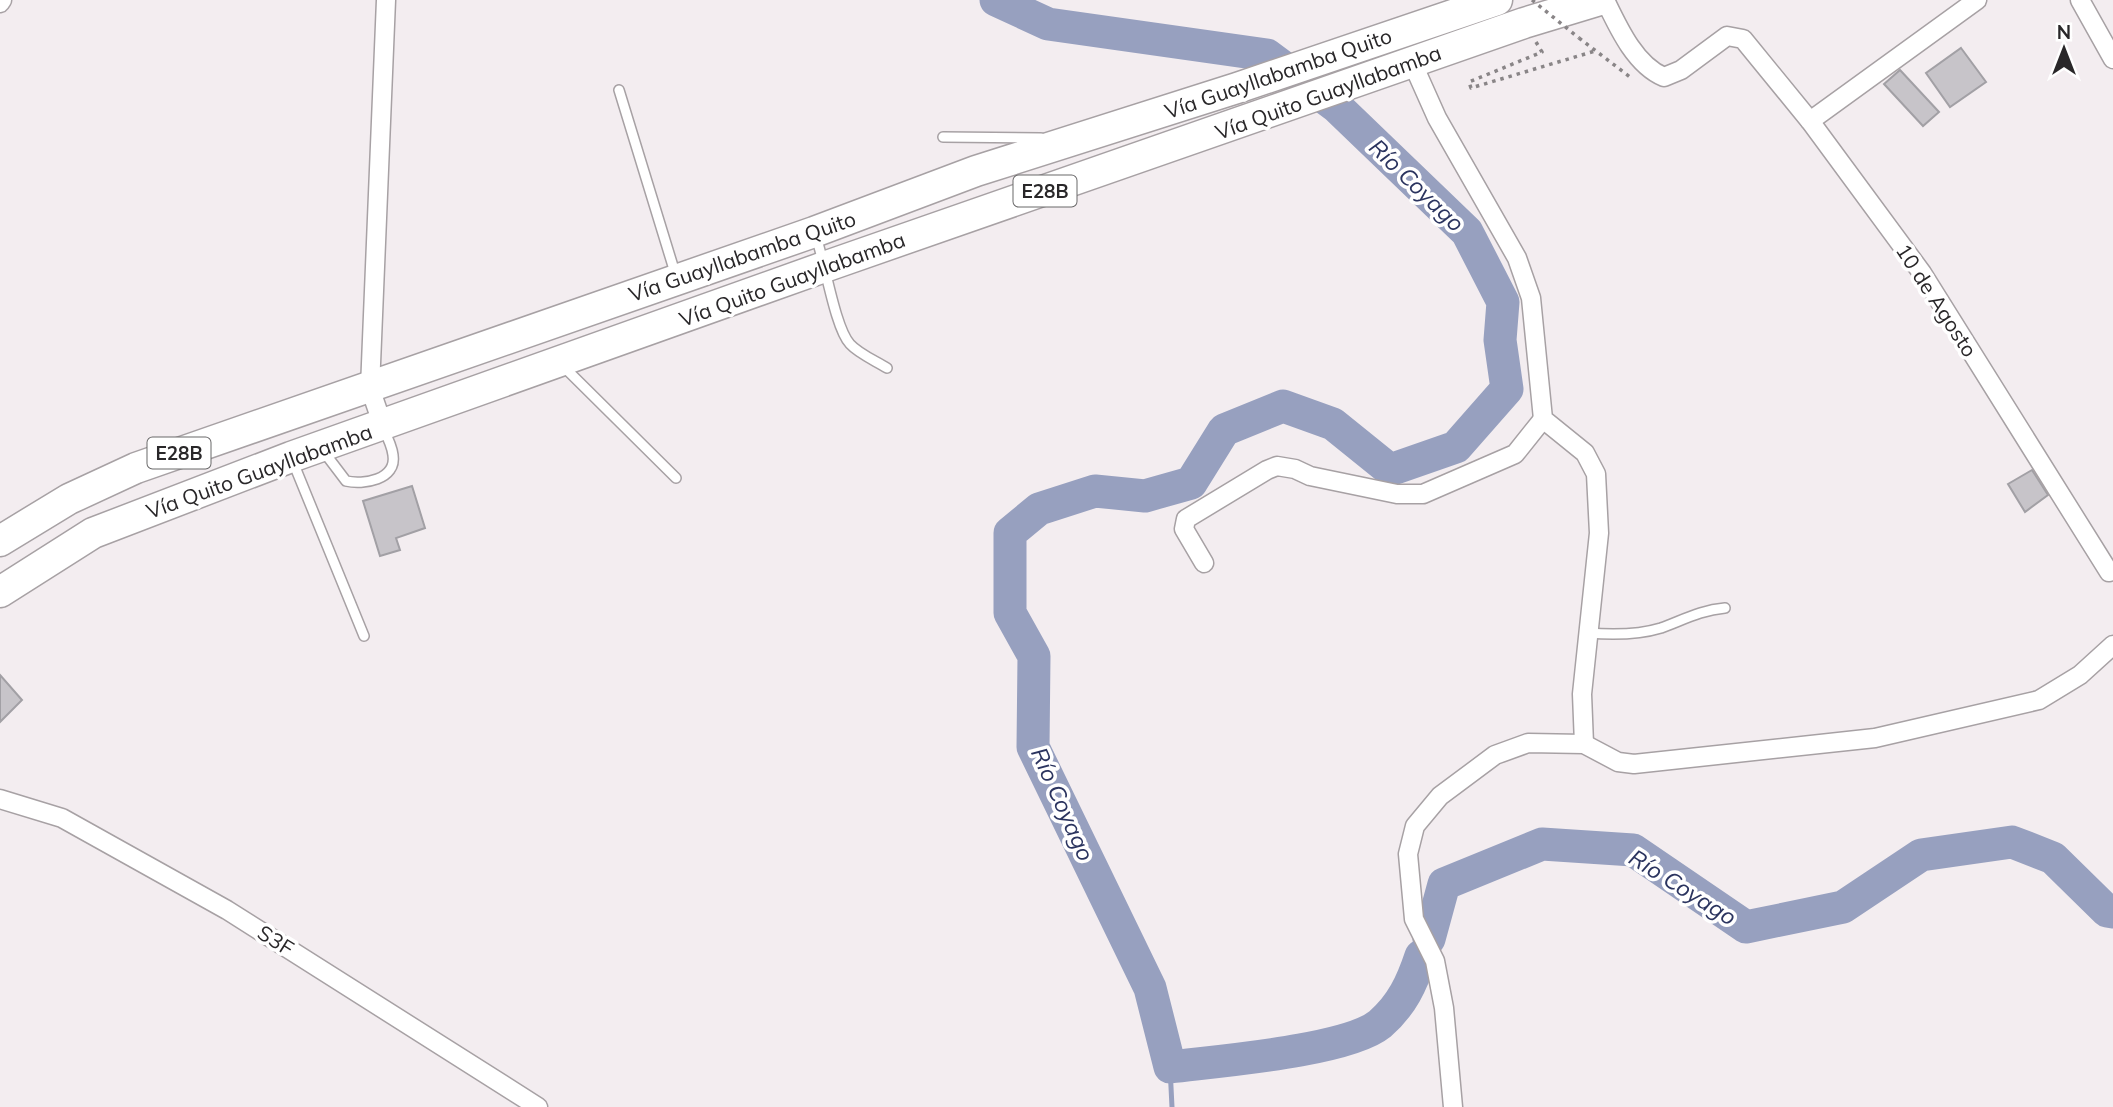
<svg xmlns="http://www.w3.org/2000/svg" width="2113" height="1107" font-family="Mulish,sans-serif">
	<rect width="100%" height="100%" fill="#f3edf0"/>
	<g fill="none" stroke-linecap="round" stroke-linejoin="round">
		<path stroke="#97a0bf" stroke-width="5" d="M 1170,1067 L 1172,1107"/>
		<g stroke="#97a0bf" stroke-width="33">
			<path d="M 996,0 L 1048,24 L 1267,55 L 1337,107 L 1467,232 L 1503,302 L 1500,340 L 1507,389 L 1456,447 L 1390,470 L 1333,424 L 1283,406 L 1224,430 L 1191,483 L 1145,496 L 1095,491 L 1039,509 L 1010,533 L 1010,613 L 1034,656 L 1033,747 L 1150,988 L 1170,1067 C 1217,1061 1347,1051 1380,1024 C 1402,1005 1412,983 1421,956"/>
			<path d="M 1429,939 L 1444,884 L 1542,844 L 1633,850 L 1746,927 L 1843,907 L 1921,855 L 2012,842 L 2053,858 L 2107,911 L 2113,912"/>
		</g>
	</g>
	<g fill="#c7c4c9" stroke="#a2a0a5" stroke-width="2">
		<path d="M 1961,48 L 1986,82 L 1950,107 L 1926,73 Z"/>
		<path d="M 1900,70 L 1939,112 L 1923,126 L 1884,84 Z"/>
		<path d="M 2032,470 L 2048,495 L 2025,512 L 2008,484 Z"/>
		<path d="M 412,486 L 425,528 L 396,538 L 400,550 L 380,556 L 363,501 Z"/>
		<path d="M 0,675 L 22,700 L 0,722 Z"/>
	</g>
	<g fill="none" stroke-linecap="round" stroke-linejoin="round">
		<g stroke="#a7a1a4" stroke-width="12">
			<g id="service">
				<path d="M 619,90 L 676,276"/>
				<path d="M 943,137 L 1041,138"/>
				<path d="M 816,237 C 825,262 835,328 850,344 C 859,354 876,361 887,368"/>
				<path d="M 563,366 L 676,478"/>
				<path d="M 324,452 L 346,481 C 363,485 397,480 393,455 C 392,446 387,436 383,428"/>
				<path d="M 293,462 L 364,636"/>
				<path d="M 1588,633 C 1612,635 1638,635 1661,628 C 1683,620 1701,610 1725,608"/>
			</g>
		</g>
		<g stroke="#a7a1a4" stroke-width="21">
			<g id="minor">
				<path d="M 1605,0 C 1618,27 1635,65 1664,77 L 1681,70 L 1727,36 L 1743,39 L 1810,121 L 1922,273 L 2109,572 L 2113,571"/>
				<path d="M 2080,0 L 2113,59"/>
				<path d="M 0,3 L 2,0"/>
				<path d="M 1412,62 L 1437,118 L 1517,258 L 1531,298 L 1543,419 L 1585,453 L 1596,474 L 1599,533 L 1582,694 L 1584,744"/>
				<path d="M 1810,121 L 1977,0"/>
				<path d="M 383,426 L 370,388 L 386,0"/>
				<path d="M 1204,563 L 1184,529 L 1186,519 L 1267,470 L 1277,466 L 1295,469 L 1310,476 L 1397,494 L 1423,494 L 1515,454 L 1543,419"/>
				<path d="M 0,799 L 62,818 L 227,910 L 538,1107"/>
				<path d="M 1453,1107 L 1444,1008 L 1435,961 L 1414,919 L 1408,854 L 1415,826 L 1440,796 L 1495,755 L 1528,743 L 1584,744 L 1618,762 L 1634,764 L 1875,738 L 2039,700 L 2080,675 L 2113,645"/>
			</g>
		</g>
		<g stroke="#a7a1a4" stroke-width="33">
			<g id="trunk">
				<path d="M 0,541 L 69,499 L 136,468 L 814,232 L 976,171 L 1237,88 L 1497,0"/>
				<path d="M 0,592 L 93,533 L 291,457 L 827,266 L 1524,23 L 1600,0"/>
			</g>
		</g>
		<g stroke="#898587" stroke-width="3.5" stroke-dasharray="3.5 5" stroke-linecap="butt">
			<path d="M 1579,38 L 1630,77"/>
			<path d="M 1536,42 L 1542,52 L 1469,82 L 1471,88 L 1595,51"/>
		</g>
		<use href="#service" stroke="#fff" stroke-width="9"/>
		<use href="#minor" stroke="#fff" stroke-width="18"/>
		<use href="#trunk" stroke="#fff" stroke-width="30"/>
		<path stroke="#898587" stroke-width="3.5" stroke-dasharray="3.5 5" stroke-linecap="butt" d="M 1532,0 L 1579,38"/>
	</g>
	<g text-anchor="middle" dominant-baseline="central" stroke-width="7" stroke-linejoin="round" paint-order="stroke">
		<g fill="#fff" stroke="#696869" stroke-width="2">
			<rect x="1013.5" y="175.5" width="63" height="31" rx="5"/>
			<rect x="147.5" y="437.5" width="63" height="31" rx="5"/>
		</g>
		<g font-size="19" font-weight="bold" fill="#292729">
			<text x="1045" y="191">E28B</text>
			<text x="179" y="453">E28B</text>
		</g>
		<g font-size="21" fill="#292729" stroke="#fff">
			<text transform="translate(1278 73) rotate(-19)">Vía Guayllabamba Quito</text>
			<text transform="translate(1328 92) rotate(-20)">Vía Quito Guayllabamba</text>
			<text transform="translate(742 256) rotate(-19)">Vía Guayllabamba Quito</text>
			<text transform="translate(792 279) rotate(-20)">Vía Quito Guayllabamba</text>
			<text transform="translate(1937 300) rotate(57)">10 de Agosto</text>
			<text transform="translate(259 471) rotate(-20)">Vía Quito Guayllabamba</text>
			<text transform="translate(276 940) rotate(32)">S3F</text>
		</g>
		<g font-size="23" font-style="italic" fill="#2b345f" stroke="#fff">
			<text transform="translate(1417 185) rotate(44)">Río Coyago</text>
			<text transform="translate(1063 804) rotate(66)">Río Coyago</text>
			<text transform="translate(1683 887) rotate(32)">Río Coyago</text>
		</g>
	</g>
	<g transform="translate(2064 49)" stroke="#ffffff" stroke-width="5" paint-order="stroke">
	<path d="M0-5L12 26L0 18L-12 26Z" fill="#292729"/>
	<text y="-10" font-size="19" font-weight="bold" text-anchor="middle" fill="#292729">N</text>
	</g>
</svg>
